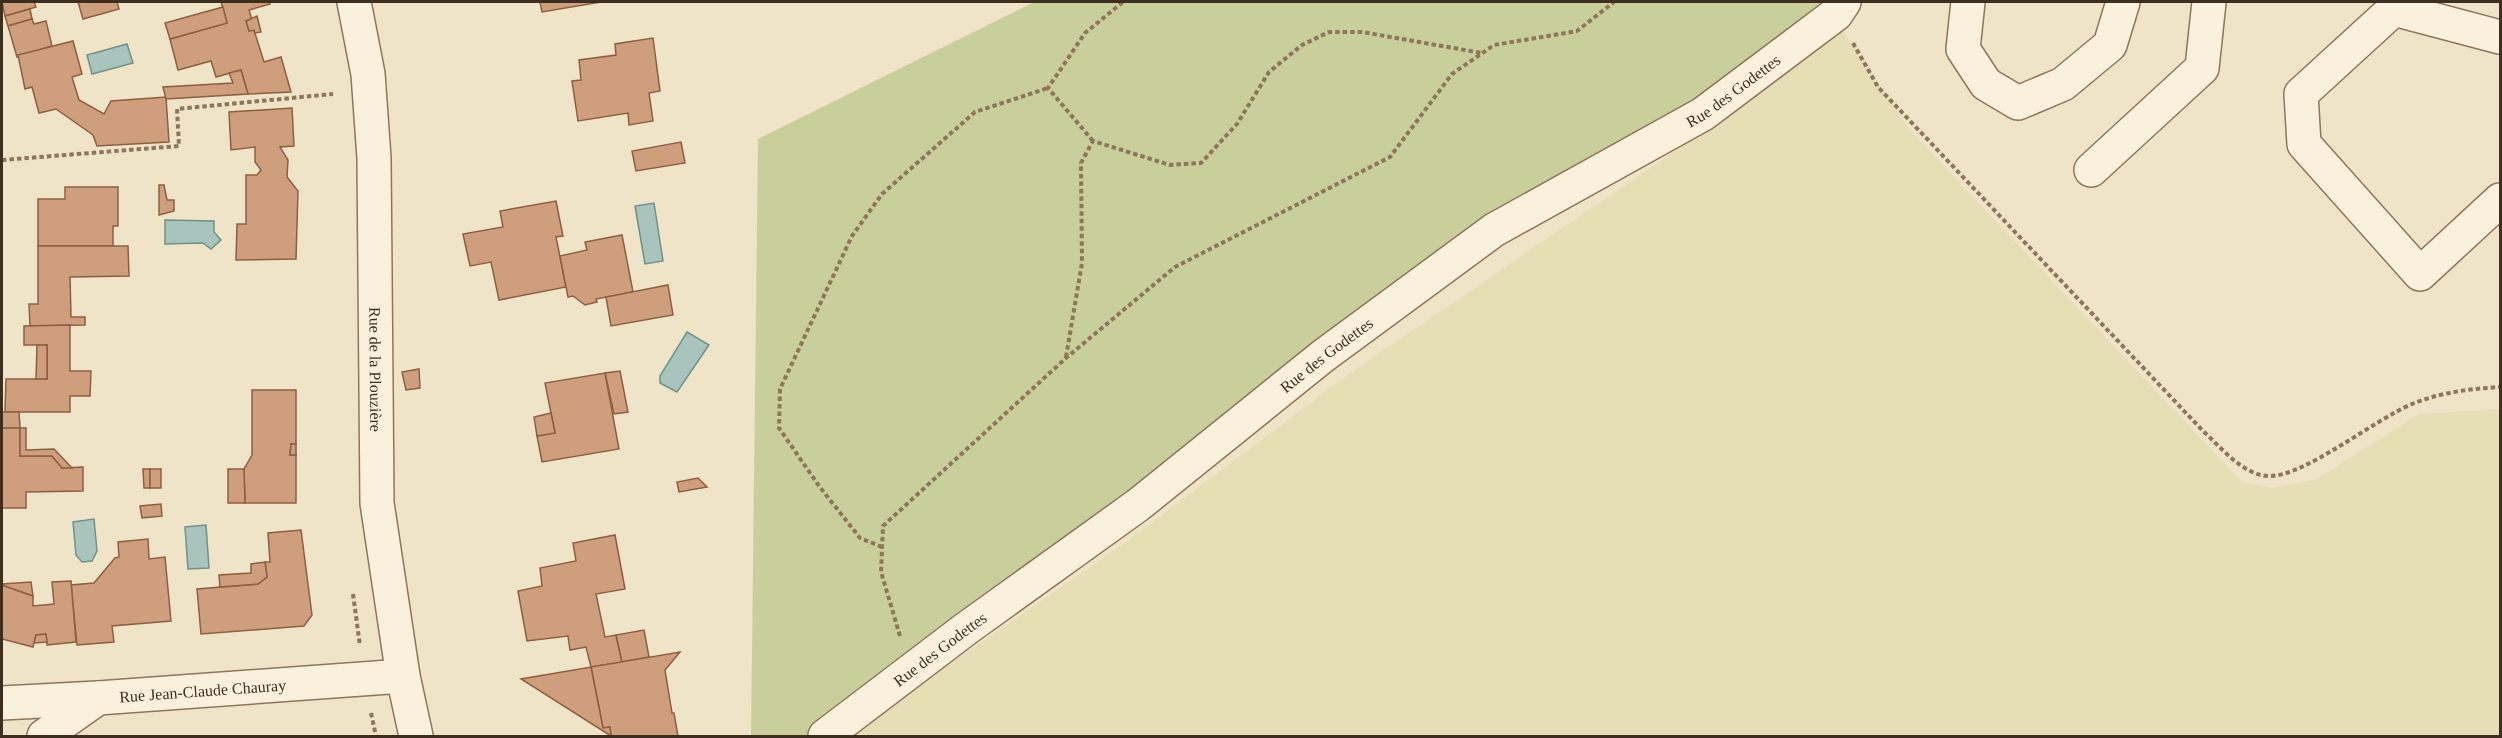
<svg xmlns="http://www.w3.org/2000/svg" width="2502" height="738" font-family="'Times New Roman',serif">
	<rect width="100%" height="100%" fill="#f0e4c8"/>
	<path fill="#e6deb5" d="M 1843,31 L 1909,129 L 2242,482 L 2272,488 L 2317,479 L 2419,414 L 2500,409 L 2500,736 L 846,736 L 1123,544 L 1349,374 L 1675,151 L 1811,47 Z"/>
	<path fill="#c9cf9b" d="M 1034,2 L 1844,2 L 1836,14 L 1494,230 L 825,736 L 751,736 L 758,139 Z"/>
	<g fill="#a9c4bc" stroke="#6f938a" stroke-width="1.5">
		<path d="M 127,44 L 133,63 L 92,74 L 87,55 Z"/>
		<path d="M 654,203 L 663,261 L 645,264 L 635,206 Z"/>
		<path d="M 165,220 L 214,221 L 214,232 L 221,240 L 211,249 L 203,243 L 165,244 Z"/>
		<path d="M 687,332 L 709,345 L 677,392 L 660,383 L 660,376 Z"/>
		<path d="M 94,519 L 97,551 L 92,561 L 82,562 L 76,555 L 73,522 Z"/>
		<path d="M 206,525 L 209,568 L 188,569 L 185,527 Z"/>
	</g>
	<g fill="#cf9f7d" stroke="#8d5f41" stroke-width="1.5">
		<path d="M 2,2 L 34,2 L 36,7 L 5,16 Z"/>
		<path d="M 78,2 L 117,2 L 119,9 L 83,19 Z"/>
		<path d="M 221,2 L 269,2 L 270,4 L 249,10 L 252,20 L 246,21 L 249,31 L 254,30 L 264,62 L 281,57 L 291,92 L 248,94 L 241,70 L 216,77 L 211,61 L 178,70 L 170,39 L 227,23 Z"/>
		<path d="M 540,2 L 601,2 L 542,12 Z"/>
		<path d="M 223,7 L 227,23 L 170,39 L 165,23 Z"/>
		<path d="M 30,9 L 32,19 L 8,26 L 5,16 Z"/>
		<path d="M 257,16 L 261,32 L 255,33 L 254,30 L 249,31 L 246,21 Z"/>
		<path d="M 32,19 L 34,24 L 46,21 L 52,46 L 17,57 L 8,26 Z"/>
		<path d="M 653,38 L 660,91 L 649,93 L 653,121 L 629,125 L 628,113 L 578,121 L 572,81 L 581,80 L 579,60 L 616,55 L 615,44 Z"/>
		<path d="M 73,41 L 82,74 L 72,77 L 79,100 L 104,114 L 111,101 L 166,97 L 169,142 L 97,146 L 93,135 L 56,109 L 39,113 L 32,87 L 25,89 L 18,55 Z"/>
		<path d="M 241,70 L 248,94 L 166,99 L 163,87 L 233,83 L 229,73 Z"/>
		<path d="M 292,108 L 294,146 L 280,147 L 288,160 L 287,177 L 298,191 L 296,259 L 236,260 L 237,224 L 246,224 L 246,175 L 257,175 L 261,170 L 255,162 L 255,147 L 231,150 L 229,112 Z"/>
		<path d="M 681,142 L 685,163 L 636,171 L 632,151 Z"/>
		<path d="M 159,185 L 164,185 L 167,200 L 174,200 L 174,211 L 159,215 Z"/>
		<path d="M 65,187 L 118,187 L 118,226 L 113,226 L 113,246 L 38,246 L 38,199 L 65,199 Z"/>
		<path d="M 556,201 L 563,236 L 556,237 L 566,287 L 499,300 L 491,262 L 470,266 L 463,234 L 503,227 L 500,211 Z"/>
		<path d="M 622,235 L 633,292 L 596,299 L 597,302 L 585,305 L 573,296 L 568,297 L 560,256 L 587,250 L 585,242 Z"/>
		<path d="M 38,246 L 128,246 L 129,276 L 70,277 L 71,317 L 85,317 L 85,325 L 30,326 L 29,304 L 38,304 Z"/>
		<path d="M 668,285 L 673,315 L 611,326 L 606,297 Z"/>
		<path d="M 70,325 L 70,371 L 91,371 L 90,396 L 70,396 L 70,412 L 5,412 L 6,379 L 47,379 L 47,345 L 24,345 L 24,326 Z"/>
		<path d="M 37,345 L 47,345 L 47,379 L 36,379 Z"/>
		<path d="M 419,369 L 420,388 L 406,390 L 402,372 Z"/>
		<path d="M 620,371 L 628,412 L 614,414 L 605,373 Z"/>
		<path d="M 605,373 L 619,449 L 542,462 L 537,436 L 555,433 L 545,383 Z"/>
		<path d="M 252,390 L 296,390 L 296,444 L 291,444 L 290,455 L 296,455 L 296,503 L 245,503 L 244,469 L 252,455 Z"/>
		<path d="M 2,412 L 19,412 L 20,428 L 2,428 Z"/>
		<path d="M 551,413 L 555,433 L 537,436 L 534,417 Z"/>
		<path d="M 2,428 L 20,428 L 20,456 L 52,456 L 62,468 L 83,467 L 83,491 L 26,492 L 26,508 L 2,508 Z"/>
		<path d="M 20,428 L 26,428 L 26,450 L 54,449 L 72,468 L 62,468 L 52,456 L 20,456 Z"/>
		<path d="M 291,444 L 296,444 L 296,455 L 290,455 Z"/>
		<path d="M 143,469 L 150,469 L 150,488 L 144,488 Z"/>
		<rect x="150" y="469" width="11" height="19"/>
		<path d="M 228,469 L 244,469 L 245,503 L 228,503 Z"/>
		<path d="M 698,478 L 707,487 L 679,492 L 677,482 Z"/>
		<path d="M 161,504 L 162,516 L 142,518 L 140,506 Z"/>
		<path d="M 301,530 L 312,615 L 304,626 L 201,634 L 197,589 L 258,584 L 267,577 L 265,562 L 270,562 L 268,533 Z"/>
		<path d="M 615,535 L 625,589 L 596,594 L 605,637 L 616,635 L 622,662 L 591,667 L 586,647 L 570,650 L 568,636 L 527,641 L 518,591 L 542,586 L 540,568 L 576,561 L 573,543 Z"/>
		<path d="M 148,539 L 149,559 L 165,557 L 171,621 L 112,626 L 114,642 L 77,645 L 71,585 L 94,583 L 115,558 L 119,557 L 118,542 Z"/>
		<path d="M 265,562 L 267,577 L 258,584 L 220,587 L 219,575 L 251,573 L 251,564 Z"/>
		<path d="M 71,581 L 76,642 L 47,645 L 46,634 L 36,635 L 33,647 L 2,639 L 2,585 L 33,596 L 33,606 L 54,604 L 52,582 Z"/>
		<path d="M 31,582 L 33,596 L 2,585 L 2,584 Z"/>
		<path d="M 644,630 L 649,657 L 622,662 L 616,635 Z"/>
		<path d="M 46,634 L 47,642 L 34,643 L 36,635 Z"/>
		<path d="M 680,652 L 665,670 L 672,713 L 674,713 L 678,736 L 611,736 L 610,727 L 603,728 L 591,667 Z"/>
		<path d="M 591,667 L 603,728 L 610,727 L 611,736 L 521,679 Z"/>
	</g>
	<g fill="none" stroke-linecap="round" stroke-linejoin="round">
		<g stroke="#8d765c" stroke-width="36">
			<g id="minor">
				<path id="s1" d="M 354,2 L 368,74 L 374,158 L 377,503 L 403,676 L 416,736"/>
				<path d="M 1968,2 L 1963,49 L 1986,84 L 2018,103 L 2063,84 L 2110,45 L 2123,2"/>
				<path d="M 2500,37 L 2394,9 L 2301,94 L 2304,144 L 2420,274 L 2500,200"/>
				<path d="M 2091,170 L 2202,68 L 2209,2"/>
				<path id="s2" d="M 2,703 L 98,698 L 403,676"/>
				<path d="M 44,736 L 98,698"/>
				<path id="s3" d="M 825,736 L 967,628 L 1138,505 L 1323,356 L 1494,230 L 1703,114 L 1836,14 L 1844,2"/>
			</g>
		</g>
		<g stroke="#8d765c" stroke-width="4" stroke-dasharray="4.5 3" stroke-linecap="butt">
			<path d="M 1853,43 L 1878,87 L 2203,431 C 2221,447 2243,476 2270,476 C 2305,476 2374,420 2412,404 C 2442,392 2469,389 2500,387"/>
			<path d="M 1093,141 L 1048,88 L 1085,33 L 1123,2"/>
			<path d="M 2,160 L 179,146 L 177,109 L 333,94"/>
			<path d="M 1066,357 L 1082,263 L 1081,163 L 1093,141 L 1170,165 L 1201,163 L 1237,124 L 1269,72 L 1302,45 L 1329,32 L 1362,32 L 1482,53"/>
			<path d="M 882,547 L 860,538 L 819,486 L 779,428 L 780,389 L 852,236 L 882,194 L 975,112 L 1048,88"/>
			<path d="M 353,594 L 360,646"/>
			<path d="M 900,636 L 881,572 L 883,526 L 1066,358 L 1175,267 L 1390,157 L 1452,74 L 1494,45 L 1577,31 L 1614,2"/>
			<path d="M 371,713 L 376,736"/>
		</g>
		<use href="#minor" stroke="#faf1dc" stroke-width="33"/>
	</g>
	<g text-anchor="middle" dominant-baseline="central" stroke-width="4.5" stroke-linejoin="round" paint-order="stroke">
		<g font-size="16" fill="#3d2e20" stroke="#f7eed8">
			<text stroke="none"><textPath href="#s3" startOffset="1116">Rue des Godettes</textPath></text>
			<text stroke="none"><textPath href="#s3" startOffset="630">Rue des Godettes</textPath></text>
			<text stroke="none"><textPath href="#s1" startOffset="369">Rue de la Plouzière</textPath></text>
			<text stroke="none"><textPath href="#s3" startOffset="144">Rue des Godettes</textPath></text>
			<text stroke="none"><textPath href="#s2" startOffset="201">Rue Jean-Claude Chauray</textPath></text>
		</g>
	</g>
	<rect width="2502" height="738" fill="none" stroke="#3d2e20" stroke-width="6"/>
</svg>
